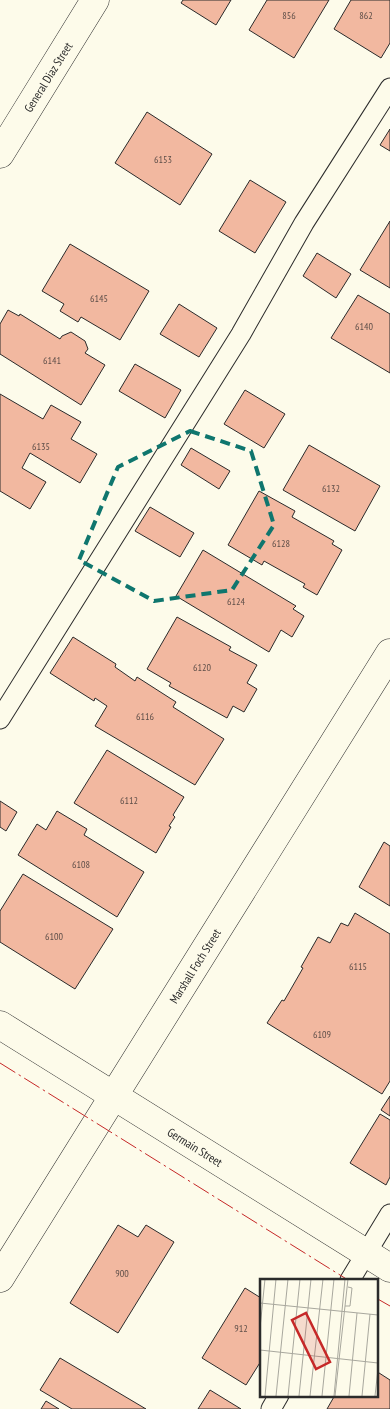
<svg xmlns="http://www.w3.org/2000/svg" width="390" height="1409" font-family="'PT Sans Narrow',sans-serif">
	<rect width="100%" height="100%" fill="#fdfbea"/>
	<g fill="#f2b8a0" stroke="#2b2b2b">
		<path d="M 183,0 L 231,0 L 216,25 L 181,3 Z"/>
		<path d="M 267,0 L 329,0 L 294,58 L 249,30 Z"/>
		<path d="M 351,0 L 390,0 L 390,43 L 381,58 L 334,29 Z"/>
		<path d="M 147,112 L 212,154 L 180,205 L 115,163 Z"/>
		<path d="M 390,129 L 390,151 L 380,145 Z"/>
		<path d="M 250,180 L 286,202 L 255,253 L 219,231 Z"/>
		<path d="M 390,221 L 390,288 L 360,270 Z"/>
		<path d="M 70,244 L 149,291 L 120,340 L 81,317 L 78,322 L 60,311 L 64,304 L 42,291 Z"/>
		<path d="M 317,253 L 351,274 L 336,298 L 303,276 Z"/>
		<path d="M 358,295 L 390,314 L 390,373 L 331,338 Z"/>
		<path d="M 179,304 L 217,328 L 199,357 L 160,334 Z"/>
		<path d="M 8,310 L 19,316 L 20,314 L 60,339 L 62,336 L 71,332 L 85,341 L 88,349 L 85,353 L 105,365 L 81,405 L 0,354 L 0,324 Z"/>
		<path d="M 135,364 L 181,390 L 165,418 L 119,391 Z"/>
		<path d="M 245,390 L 285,414 L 264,448 L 224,424 Z"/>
		<path d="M 0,394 L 43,419 L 51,405 L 81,422 L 71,439 L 97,454 L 80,483 L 30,453 L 22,468 L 46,482 L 30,509 L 0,491 Z"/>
		<path d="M 309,445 L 380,486 L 355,531 L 283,490 Z"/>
		<path d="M 191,448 L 230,471 L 219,489 L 181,465 Z"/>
		<path d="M 259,491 L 295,511 L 292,517 L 334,541 L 332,544 L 342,550 L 317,595 L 303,587 L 305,584 L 264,561 L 262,565 L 228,545 Z"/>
		<path d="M 150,507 L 194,533 L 180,557 L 135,531 Z"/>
		<path d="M 203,550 L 296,606 L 293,609 L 304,616 L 292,637 L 281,630 L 269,652 L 176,596 Z"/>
		<path d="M 177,617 L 231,647 L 229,650 L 257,665 L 247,683 L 257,689 L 244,712 L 233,706 L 227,718 L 169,686 L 171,683 L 147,669 Z"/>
		<path d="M 73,637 L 116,664 L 115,667 L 135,681 L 137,677 L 176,702 L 173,707 L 224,739 L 195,785 L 95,726 L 107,706 L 95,698 L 94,701 L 50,673 Z"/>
		<path d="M 107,750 L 184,797 L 173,815 L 175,817 L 169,826 L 171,827 L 156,853 L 74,803 Z"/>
		<path d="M 0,801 L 17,812 L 6,831 L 0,827 Z"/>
		<path d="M 57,811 L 87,829 L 84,835 L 144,872 L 117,917 L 18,855 L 37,824 L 46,830 Z"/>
		<path d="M 384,842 L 390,846 L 390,906 L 359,887 Z"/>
		<path d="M 23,874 L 113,929 L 75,989 L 0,942 L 0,911 Z"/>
		<path d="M 355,913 L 390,934 L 390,1081 L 382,1094 L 267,1023 L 282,1000 L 284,1001 L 303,968 L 301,967 L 318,937 L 330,943 L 341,923 L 348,926 Z"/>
		<path d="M 390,1096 L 390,1116 L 381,1110 Z"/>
		<path d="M 380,1114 L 390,1120 L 390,1177 L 386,1185 L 350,1163 Z"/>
		<path d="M 118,1225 L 138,1237 L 146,1225 L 174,1242 L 118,1333 L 70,1303 Z"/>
		<path d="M 245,1288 L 261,1298 L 261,1361 L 246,1385 L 202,1358 Z"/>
		<path d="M 60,1358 L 146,1409 L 72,1409 L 40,1390 Z"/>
		<path d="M 376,1371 L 390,1380 L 390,1409 L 327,1409 L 335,1395 L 376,1395 Z"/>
		<path d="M 210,1390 L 241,1409 L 198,1409 Z"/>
		<path d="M 46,1401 L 59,1409 L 41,1409 Z"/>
	</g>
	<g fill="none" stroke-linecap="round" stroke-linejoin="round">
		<g stroke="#2b2b2b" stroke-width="21">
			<g id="service">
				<path d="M 0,719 L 241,334 L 304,223 L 390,88"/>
				<path d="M 350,1280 L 390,1214"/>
				<path d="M 271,1409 L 279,1395"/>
			</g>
		</g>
		<g stroke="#2b2b2b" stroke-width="29">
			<g id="minor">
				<path d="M 0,154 L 95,0"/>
				<path d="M 0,1025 L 390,1268"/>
				<path d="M 0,1278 L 390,653"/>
			</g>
		</g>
		<use href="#service" stroke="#fdfbea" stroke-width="19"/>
		<use href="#minor" stroke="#fdfbea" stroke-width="28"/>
		<g stroke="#c62828" stroke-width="1" stroke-dasharray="18 4 2.5 4" stroke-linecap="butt">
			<path d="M 0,1063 L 348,1280"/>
			<path d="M 376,1298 L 390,1306"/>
		</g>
	</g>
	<path fill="none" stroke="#0f766e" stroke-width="4" stroke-dasharray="10 6" stroke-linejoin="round" d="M 190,431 L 251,451 L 274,525 L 232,590 L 154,601 L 79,560 L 118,467 Z"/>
	<g text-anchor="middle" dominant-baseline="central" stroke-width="4" stroke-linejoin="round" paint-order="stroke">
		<g font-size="10" fill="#5d4e48">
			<text x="289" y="15">856</text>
			<text x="366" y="15">862</text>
			<text x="163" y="159">6153</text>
			<text x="99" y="298">6145</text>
			<text x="364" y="326">6140</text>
			<text x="52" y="360">6141</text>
			<text x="41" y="446">6135</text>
			<text x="331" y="488">6132</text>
			<text x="281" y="543">6128</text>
			<text x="236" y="601">6124</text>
			<text x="202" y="667">6120</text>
			<text x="145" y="716">6116</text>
			<text x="129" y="800">6112</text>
			<text x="81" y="864">6108</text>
			<text x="54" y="936">6100</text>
			<text x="358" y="966">6115</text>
			<text x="322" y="1034">6109</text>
			<text x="122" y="1273">900</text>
			<text x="241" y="1328">912</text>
		</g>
		<g font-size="12" fill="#2b2b2b" stroke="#fdfbea">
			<text transform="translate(48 77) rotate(-58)">General Diaz Street</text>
			<text transform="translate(195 966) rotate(-58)">Marshall Foch Street</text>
			<text transform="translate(195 1147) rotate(32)">Germain Street</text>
		</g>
	</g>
	<g transform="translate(260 1279)">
		<rect width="118" height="118" fill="#fdfbea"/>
		<path fill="none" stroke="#a9a89e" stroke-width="1" d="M 0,24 L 118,36M 85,27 L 90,27 L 92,9 L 88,8M 0,49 L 5,0M 0,71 L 118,84M 5,117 L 16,0M 16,117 L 28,0M 28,117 L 40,0M 39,117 L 51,0M 50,117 L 63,0M 62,117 L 74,0M 74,117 L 85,0M 75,117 L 88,0M 89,117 L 97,34M 102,117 L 110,35M 115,117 L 118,90"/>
		<path fill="#c62828" fill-opacity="0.15" stroke="#c62828" stroke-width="2.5" d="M 46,34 L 70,83 L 56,90 L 32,41 Z"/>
		<rect width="118" height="118" fill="none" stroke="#2b2b2b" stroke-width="2.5"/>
	</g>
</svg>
